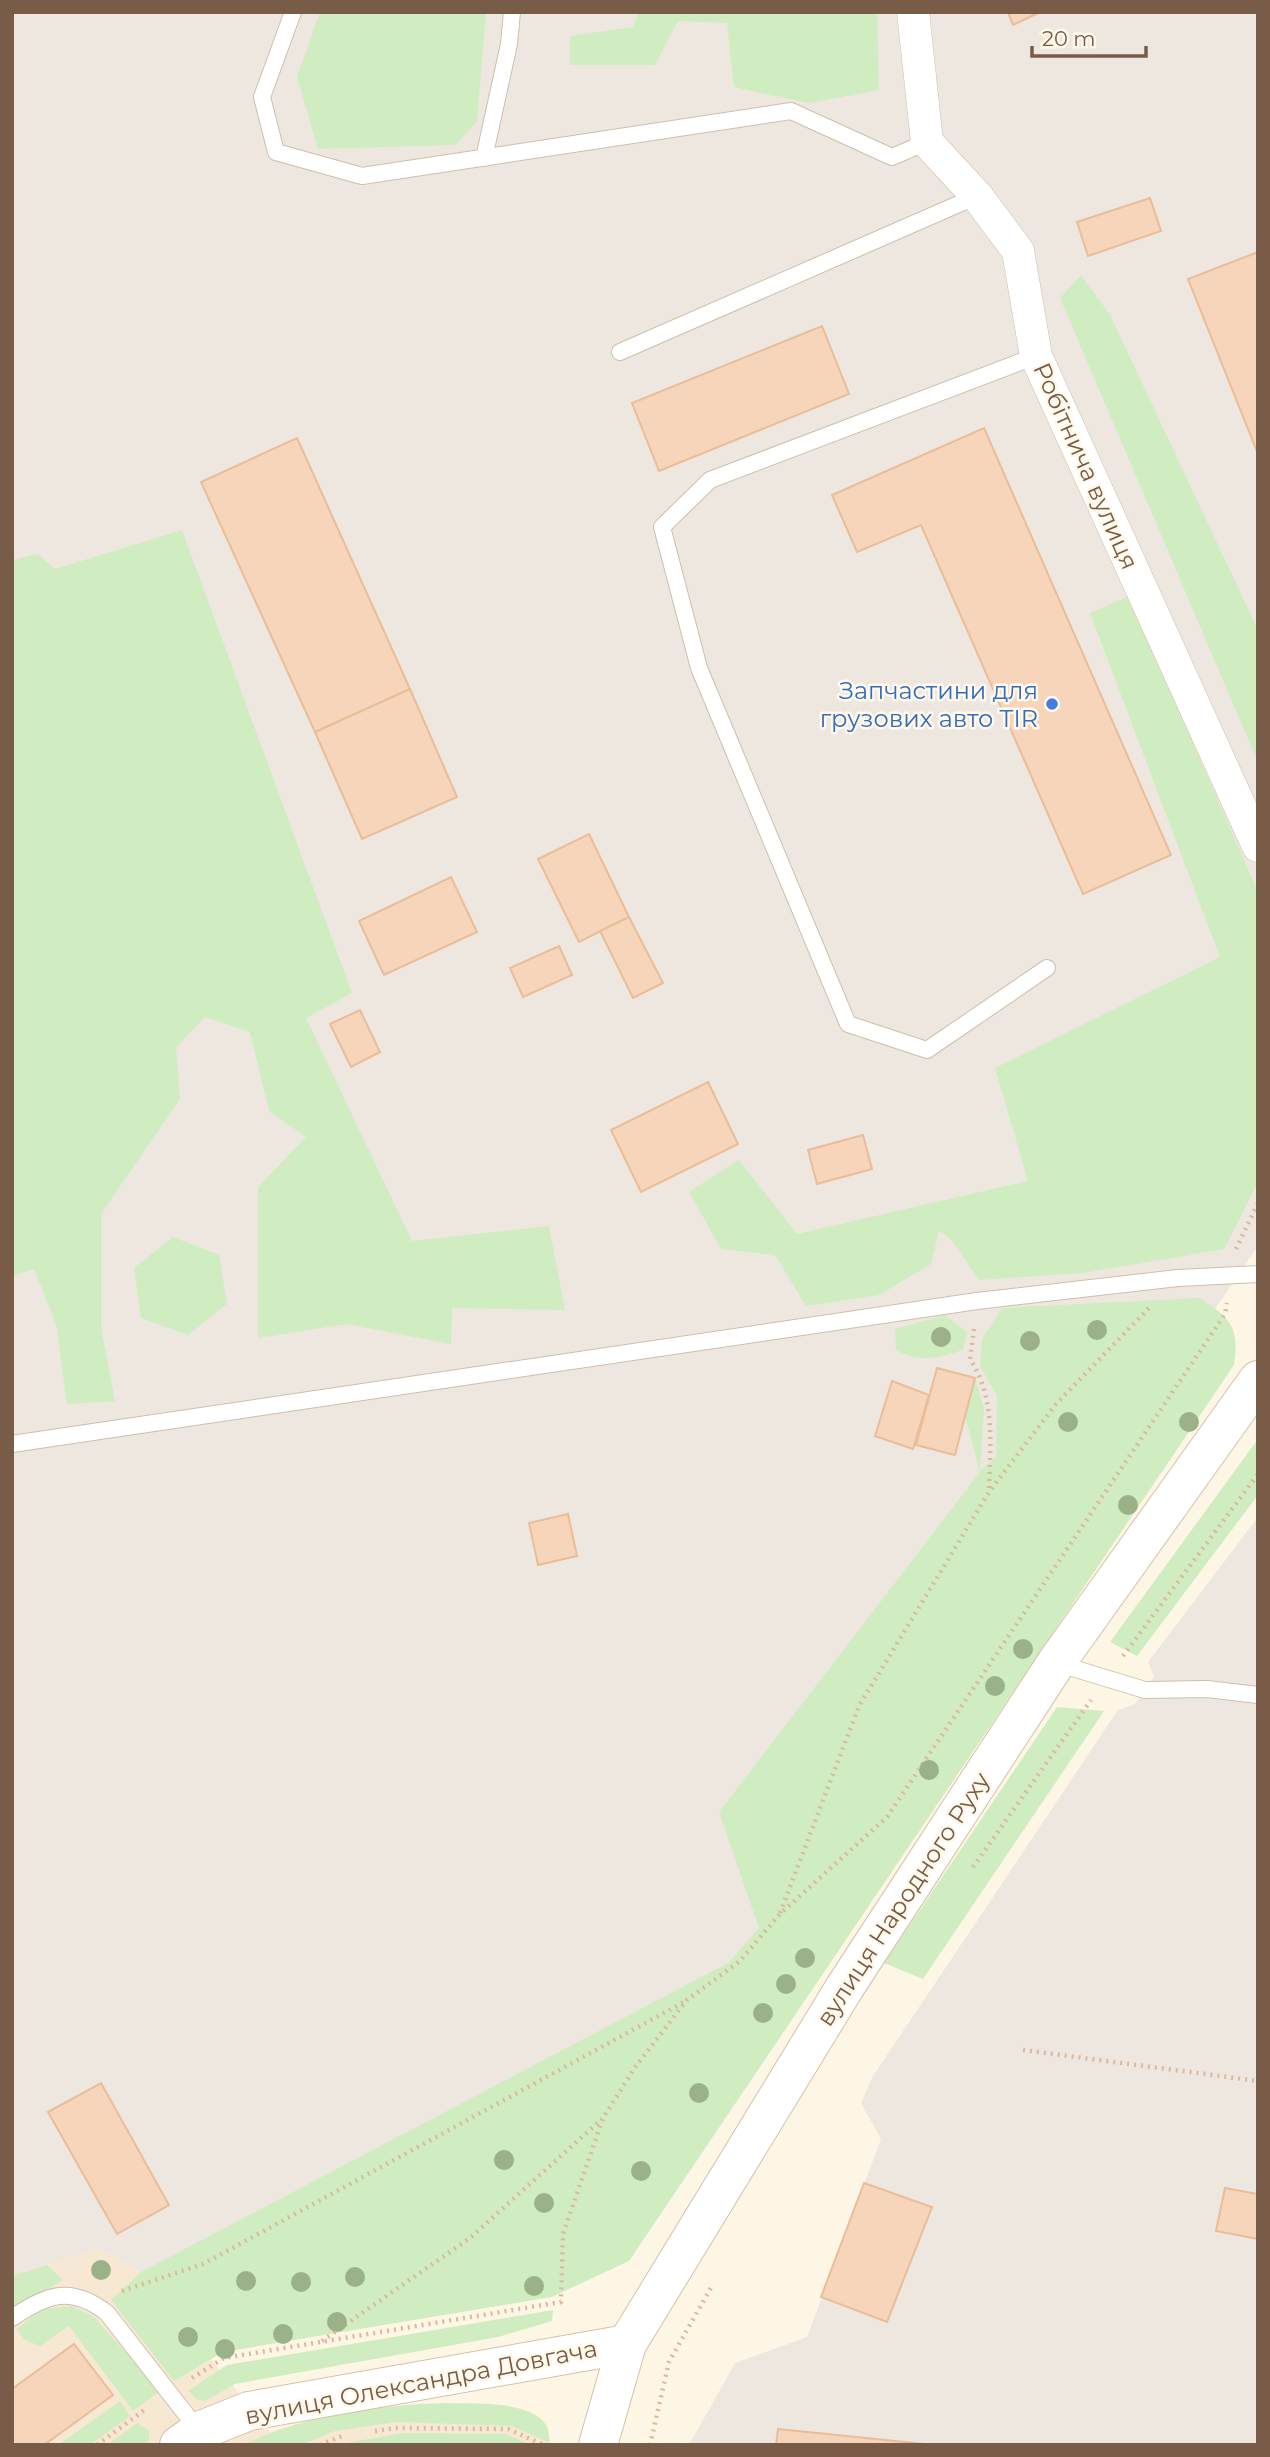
<svg xmlns="http://www.w3.org/2000/svg" width="1270" height="2457" font-family="Montserrat,sans-serif">
	<rect width="100%" height="100%" fill="#fef6e4"/>
	<path fill="#f6e8d2" d="M 99,2248 L 141,2272 L 270,2432 L 313,2419 L 446,2403 L 503,2405 L 536,2415 L 547,2426 L 550,2445 L 12,2445 L 12,2276 Z"/>
	<g fill="#ede7df">
		<path d="M 12,12 L 1258,12 L 1258,1246 L 631,2168 L 141,2272 L 99,2248 L 12,2276 Z"/>
		<path d="M 1258,1517 L 1258,2445 L 689,2445 L 735,2363 L 807,2337 L 881,2139 L 861,2103 L 873,2076 L 1118,1710 L 1135,1704 L 1154,1677 L 1148,1662 Z"/>
	</g>
	<g fill="#d0edc1">
		<path d="M 320,12 L 486,12 L 477,122 L 455,145 L 318,149 L 297,77 Z"/>
		<path d="M 639,12 L 877,12 L 879,90 L 809,103 L 734,87 L 727,23 L 678,21 L 655,65 L 570,65 L 570,36 L 633,27 Z"/>
		<path d="M 1081,275 L 1110,315 L 1258,630 L 1258,762 L 1060,298 Z"/>
		<path d="M 182,530 L 352,993 L 306,1018 L 412,1241 L 549,1226 L 565,1310 L 452,1308 L 451,1344 L 347,1324 L 258,1338 L 258,1187 L 306,1137 L 269,1111 L 250,1032 L 205,1017 L 176,1048 L 180,1099 L 101,1214 L 101,1327 L 115,1401 L 67,1404 L 56,1324 L 34,1269 L 12,1276 L 12,560 L 38,554 L 55,569 Z"/>
		<path d="M 1129,596 L 1258,892 L 1258,1182 L 1224,1249 L 1082,1273 L 979,1280 L 951,1239 L 939,1231 L 931,1264 L 879,1295 L 806,1306 L 775,1255 L 721,1249 L 689,1192 L 739,1160 L 797,1234 L 1028,1181 L 995,1068 L 1220,957 L 1090,613 Z"/>
		<path d="M 173,1237 L 219,1255 L 227,1304 L 188,1335 L 141,1318 L 134,1268 Z"/>
		<path d="M 1200,1298 C 1230,1318 1240,1327 1234,1365 L 629,2261 L 552,2297 L 223,2352 L 174,2381 L 111,2300 L 141,2272 L 728,1963 L 759,1928 L 719,1812 L 980,1472 L 965,1416 L 975,1378 L 984,1408 L 980,1471 L 996,1457 L 997,1396 L 980,1366 L 982,1339 L 1002,1308 Z"/>
		<path d="M 945,1315 L 967,1332 L 963,1350 C 938,1358 919,1363 896,1350 L 895,1329 Z"/>
		<path d="M 1258,1439 L 1258,1495 L 1137,1656 L 1110,1642 Z"/>
		<path d="M 1057,1707 L 1104,1711 L 923,1979 L 884,1963 Z"/>
		<path d="M 47,2265 L 63,2280 L 12,2311 L 12,2276 Z"/>
		<path d="M 71,2306 L 93,2316 L 160,2391 L 133,2411 L 69,2326 L 40,2346 L 25,2340 L 17,2329 L 42,2309 Z"/>
		<path d="M 553,2310 L 552,2321 L 498,2337 L 235,2384 L 205,2401 L 196,2399 L 188,2391 L 227,2365 Z"/>
		<path d="M 120,2401 L 130,2416 L 90,2445 L 58,2445 Z"/>
		<path d="M 446,2403 C 471,2404 535,2400 547,2427 C 549,2431 549,2438 550,2443 L 512,2426 L 397,2422 L 335,2431 L 301,2445 L 243,2445 C 306,2415 376,2405 446,2403 Z"/>
		<path d="M 137,2423 L 149,2431 L 149,2441 L 143,2445 L 107,2445 Z"/>
		<path d="M 403,2433 L 506,2434 L 531,2445 L 334,2445 Z"/>
	</g>
	<g fill="#f6d5ba" stroke="#eabd99" stroke-width="2">
		<path d="M 1008,12 L 1040,12 L 1013,25 Z"/>
		<path d="M 1150,198 L 1161,231 L 1088,256 L 1077,222 Z"/>
		<path d="M 1258,252 L 1258,454 L 1188,279 Z"/>
		<path d="M 822,326 L 849,394 L 659,471 L 632,403 Z"/>
		<path d="M 984,428 L 1171,855 L 1083,894 L 921,525 L 857,552 L 832,495 Z"/>
		<path d="M 297,438 L 410,689 L 315,732 L 201,482 Z"/>
		<path d="M 410,689 L 457,797 L 362,839 L 315,732 Z"/>
		<path d="M 589,834 L 629,917 L 579,942 L 538,859 Z"/>
		<path d="M 451,877 L 477,932 L 384,975 L 359,921 Z"/>
		<path d="M 629,917 L 663,983 L 633,998 L 600,931 Z"/>
		<path d="M 559,946 L 572,975 L 523,997 L 510,968 Z"/>
		<path d="M 360,1010 L 380,1052 L 351,1067 L 330,1024 Z"/>
		<path d="M 708,1082 L 738,1144 L 641,1192 L 611,1130 Z"/>
		<path d="M 863,1135 L 872,1169 L 817,1184 L 808,1150 Z"/>
		<path d="M 937,1368 L 975,1378 L 955,1455 L 916,1445 Z"/>
		<path d="M 892,1381 L 929,1395 L 913,1449 L 875,1436 Z"/>
		<path d="M 568,1514 L 577,1556 L 538,1565 L 529,1523 Z"/>
		<path d="M 101,2083 L 169,2205 L 117,2234 L 48,2112 Z"/>
		<path d="M 864,2183 L 932,2207 L 887,2322 L 821,2297 Z"/>
		<path d="M 1225,2188 L 1258,2194 L 1258,2239 L 1216,2231 Z"/>
		<path d="M 74,2344 L 113,2395 L 44,2445 L 12,2445 L 12,2389 Z"/>
		<path d="M 778,2429 L 934,2445 L 776,2445 Z"/>
	</g>
	<g fill="none" stroke-linecap="round" stroke-linejoin="round">
		<g stroke="#d0bea9" stroke-width="18">
			<g id="lane">
				<path d="M 293,12 L 262,97 L 276,152 L 362,176 L 791,111 L 892,157 L 927,142"/>
				<path d="M 484,158 L 509,44 L 512,12"/>
				<path d="M 620,352 L 977,196"/>
				<path d="M 1036,356 L 710,480 L 662,527 L 699,668 L 848,1024 L 927,1050 L 1047,968"/>
				<path d="M 12,1444 L 977,1301 L 1178,1278 L 1258,1274"/>
				<path d="M 1056,1663 L 1145,1690 L 1207,1689 L 1258,1695"/>
				<path d="M 12,2318 C 47,2294 71,2285 107,2313 L 199,2431"/>
			</g>
		</g>
		<g stroke="#d0bea9" stroke-width="33">
			<path id="street" d="M 913,12 L 927,142 L 977,196 L 1018,251 L 1036,356 L 1258,846"/>
		</g>
		<g stroke="#d6c0a9" stroke-width="40">
			<g id="secondary">
				<path d="M 179,2445 L 199,2431 L 249,2411 L 627,2344"/>
				<path d="M 598,2445 L 627,2344 L 845,1987 L 1056,1663 L 1258,1380"/>
			</g>
		</g>
		<g stroke="#dbb99c" stroke-width="4.5" stroke-dasharray="2 5" stroke-linecap="butt">
			<path d="M 1236,1249 L 1258,1203"/>
			<path d="M 974,1329 L 970,1359 C 996,1399 990,1444 989,1491"/>
			<path d="M 1123,1656 L 1258,1474"/>
			<path d="M 973,1867 L 1091,1700"/>
			<path d="M 780,1913 L 859,1706 L 989,1492 L 1056,1404 L 1149,1308"/>
			<path d="M 1023,2050 L 1258,2081"/>
			<path d="M 122,2291 L 203,2264 L 686,2001"/>
			<path d="M 322,2341 L 470,2238 L 602,2119"/>
			<path d="M 192,2378 L 224,2358 L 561,2302 L 563,2234 L 603,2118 L 636,2066 L 687,2000 L 740,1961 L 780,1914 L 887,1817 L 1225,1314 L 1227,1303"/>
			<path d="M 375,2431 L 397,2428 L 508,2429 L 544,2445"/>
			<path d="M 97,2445 L 147,2408"/>
			<path d="M 320,2445 L 342,2436"/>
			<path d="M 650,2445 L 669,2362 L 713,2284"/>
		</g>
		<use href="#lane" stroke="#fff" stroke-width="16"/>
		<use href="#street" stroke="#fff" stroke-width="32"/>
		<use href="#secondary" stroke="#fff" stroke-width="38"/>
	</g>
	<g fill="#9bb288">
		<circle cx="1097" cy="1330" r="10"/>
		<circle cx="941" cy="1337" r="10"/>
		<circle cx="1030" cy="1341" r="10"/>
		<circle cx="1068" cy="1422" r="10"/>
		<circle cx="1189" cy="1422" r="10"/>
		<circle cx="1128" cy="1505" r="10"/>
		<circle cx="1023" cy="1649" r="10"/>
		<circle cx="995" cy="1686" r="10"/>
		<circle cx="929" cy="1770" r="10"/>
		<circle cx="805" cy="1958" r="10"/>
		<circle cx="786" cy="1984" r="10"/>
		<circle cx="763" cy="2013" r="10"/>
		<circle cx="699" cy="2093" r="10"/>
		<circle cx="504" cy="2160" r="10"/>
		<circle cx="641" cy="2171" r="10"/>
		<circle cx="544" cy="2203" r="10"/>
		<circle cx="101" cy="2270" r="10"/>
		<circle cx="355" cy="2277" r="10"/>
		<circle cx="246" cy="2281" r="10"/>
		<circle cx="301" cy="2282" r="10"/>
		<circle cx="534" cy="2286" r="10"/>
		<circle cx="337" cy="2322" r="10"/>
		<circle cx="283" cy="2334" r="10"/>
		<circle cx="188" cy="2337" r="10"/>
		<circle cx="225" cy="2349" r="10"/>
	</g>
	<circle fill="#3f7fe0" stroke="#fff9ec" stroke-width="2.5" cx="1052" cy="704" r="7"/>
	<g text-anchor="middle" dominant-baseline="central" stroke-width="5" stroke-linejoin="round" paint-order="stroke">
		<g font-size="24" fill="#795c47" stroke="#fff9ec">
			<text transform="translate(1086 466) rotate(66)">Робітнича вулиця</text>
			<text transform="translate(903 1899) rotate(-57)">вулиця Народного Руху</text>
			<text transform="translate(421 2382) rotate(-11)">вулиця Олександра Довгача</text>
		</g>
		<g font-size="24" fill="#366cbe" stroke="#fff9ec" text-anchor="end">
			<text x="1038" y="690">Запчастини для<tspan x="1038" dy="28">грузових авто TIR</tspan></text>
		</g>
	</g>
	<rect width="1270" height="2457" fill="none" stroke="#795c47" stroke-width="28"/>
	<path d="M1032 46v10h114v-10" fill="none" stroke="#795c47" stroke-width="3.5"/>
	<text x="1042" y="46" font-size="21" fill="#795c47" stroke="#fff9ec" stroke-width="5" paint-order="stroke">20 m</text>
</svg>
